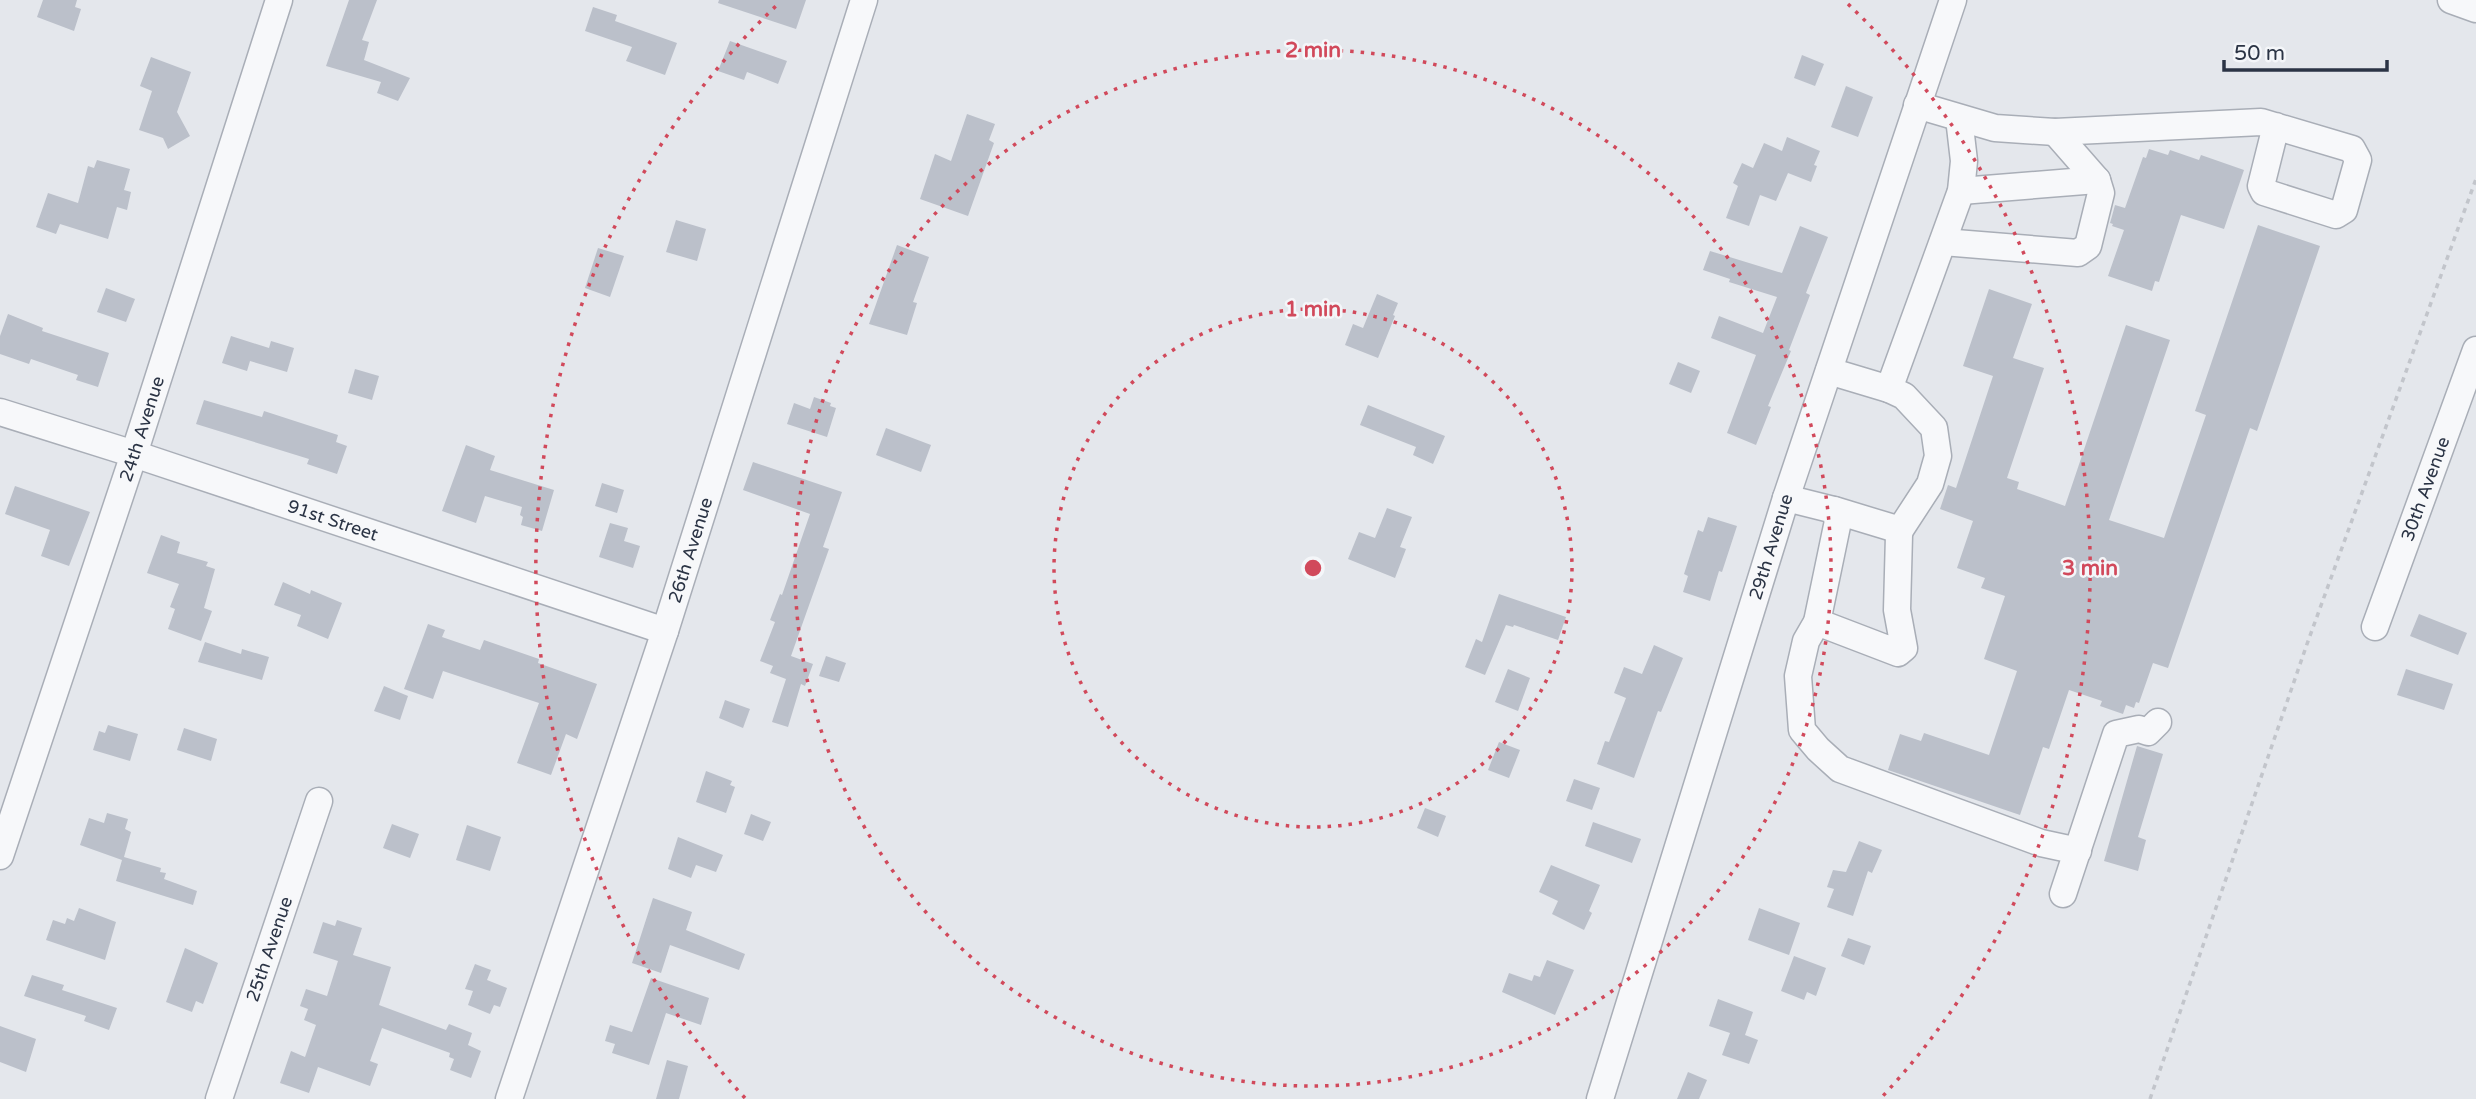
<svg xmlns="http://www.w3.org/2000/svg" width="2476" height="1099" font-family="'Varela Round',sans-serif">
	<rect width="100%" height="100%" fill="#e4e7ec"/>
	<g fill="#bbc0ca">
		<path d="M 43,0 L 77,0 L 75,7 L 81,9 L 74,31 L 37,17 Z"/>
		<path d="M 349,0 L 377,0 L 362,40 L 369,42 L 364,60 L 410,78 L 398,101 L 377,93 L 381,82 L 326,66 Z"/>
		<path d="M 719,0 L 806,0 L 796,29 L 718,3 Z"/>
		<path d="M 593,7 L 617,15 L 615,21 L 677,43 L 665,75 L 626,61 L 632,47 L 585,31 Z"/>
		<path d="M 730,41 L 787,61 L 778,84 L 747,72 L 744,80 L 718,71 Z"/>
		<path d="M 1802,55 L 1824,64 L 1815,86 L 1794,78 Z"/>
		<path d="M 151,57 L 191,72 L 177,112 L 190,136 L 168,149 L 163,138 L 139,130 L 152,91 L 140,86 Z"/>
		<path d="M 1846,86 L 1873,97 L 1858,137 L 1831,127 Z"/>
		<path d="M 967,114 L 995,124 L 989,140 L 994,143 L 968,216 L 920,199 L 935,154 L 951,161 Z"/>
		<path d="M 1787,137 L 1820,151 L 1814,165 L 1817,166 L 1811,182 L 1788,173 L 1776,201 L 1760,195 L 1749,226 L 1726,218 L 1738,186 L 1733,183 L 1742,163 L 1753,168 L 1764,143 L 1782,151 Z"/>
		<path d="M 2149,149 L 2168,155 L 2170,150 L 2199,160 L 2201,155 L 2244,170 L 2224,229 L 2181,215 L 2159,282 L 2155,281 L 2152,291 L 2108,276 L 2124,230 L 2112,226 L 2113,224 L 2110,223 L 2112,216 L 2115,205 L 2125,208 L 2143,157 L 2146,158 Z"/>
		<path d="M 97,160 L 130,169 L 124,190 L 131,192 L 127,210 L 117,207 L 108,239 L 60,224 L 56,234 L 36,227 L 48,193 L 78,203 L 88,166 L 94,168 Z"/>
		<path d="M 676,220 L 706,229 L 697,261 L 666,252 Z"/>
		<path d="M 2258,225 L 2320,246 L 2257,431 L 2250,428 L 2168,668 L 2153,663 L 2139,703 L 2136,702 L 2134,708 L 2126,705 L 2123,714 L 2100,706 L 2102,701 L 2069,690 L 2049,749 L 2043,747 L 2020,815 L 1888,770 L 1900,734 L 1921,741 L 1924,733 L 1989,755 L 2017,671 L 1984,659 L 2005,596 L 1981,588 L 1985,578 L 1957,568 L 1973,521 L 1940,509 L 1948,485 L 1956,488 L 1993,376 L 1963,366 L 1989,289 L 2032,304 L 2013,358 L 2044,368 L 2007,478 L 2019,482 L 2017,489 L 2065,506 L 2126,325 L 2170,340 L 2109,520 L 2164,538 L 2206,415 L 2195,411 Z"/>
		<path d="M 1800,226 L 1828,237 L 1806,293 L 1810,295 L 1789,350 L 1791,351 L 1768,406 L 1771,407 L 1756,445 L 1727,433 L 1756,355 L 1711,338 L 1719,316 L 1763,333 L 1777,297 L 1729,282 L 1730,279 L 1703,270 L 1710,251 L 1782,273 Z"/>
		<path d="M 897,245 L 929,257 L 913,302 L 917,303 L 907,335 L 869,324 Z"/>
		<path d="M 598,248 L 624,256 L 610,297 L 585,288 Z"/>
		<path d="M 106,288 L 135,299 L 126,322 L 97,312 Z"/>
		<path d="M 1377,294 L 1398,303 L 1393,315 L 1395,316 L 1378,358 L 1345,345 L 1353,324 L 1363,328 Z"/>
		<path d="M 8,314 L 43,328 L 42,331 L 109,353 L 98,387 L 76,380 L 78,375 L 31,359 L 29,364 L 0,354 L 0,336 Z"/>
		<path d="M 231,336 L 269,348 L 271,341 L 294,348 L 287,372 L 250,361 L 247,371 L 222,363 Z"/>
		<path d="M 1678,362 L 1700,371 L 1691,393 L 1669,384 Z"/>
		<path d="M 355,369 L 379,376 L 372,400 L 348,393 Z"/>
		<path d="M 814,397 L 831,403 L 830,406 L 836,408 L 827,437 L 787,424 L 794,403 L 810,409 Z"/>
		<path d="M 204,400 L 262,417 L 264,411 L 338,435 L 336,442 L 347,446 L 337,474 L 307,464 L 309,459 L 196,424 Z"/>
		<path d="M 1368,405 L 1445,436 L 1433,464 L 1413,455 L 1416,447 L 1360,425 Z"/>
		<path d="M 886,428 L 931,445 L 921,472 L 876,455 Z"/>
		<path d="M 466,445 L 495,456 L 490,470 L 554,490 L 542,531 L 521,525 L 523,517 L 520,515 L 522,507 L 485,496 L 476,523 L 442,511 Z"/>
		<path d="M 753,462 L 842,492 L 823,547 L 829,549 L 791,656 L 813,664 L 805,686 L 801,684 L 788,727 L 772,722 L 786,679 L 770,673 L 773,666 L 760,661 L 775,622 L 770,620 L 780,594 L 782,595 L 810,514 L 743,490 Z"/>
		<path d="M 602,483 L 624,490 L 617,513 L 595,506 Z"/>
		<path d="M 15,486 L 90,512 L 69,566 L 41,556 L 50,530 L 5,514 Z"/>
		<path d="M 1387,508 L 1412,517 L 1400,547 L 1406,549 L 1395,578 L 1348,559 L 1359,532 L 1375,538 Z"/>
		<path d="M 1708,517 L 1737,526 L 1722,572 L 1719,571 L 1710,601 L 1683,592 L 1688,576 L 1684,574 L 1698,530 L 1703,532 Z"/>
		<path d="M 610,523 L 628,528 L 624,541 L 640,546 L 633,568 L 599,557 Z"/>
		<path d="M 161,535 L 180,542 L 177,553 L 208,562 L 206,566 L 215,569 L 204,608 L 212,611 L 201,641 L 168,629 L 175,609 L 170,607 L 179,584 L 147,573 Z"/>
		<path d="M 283,582 L 310,594 L 311,590 L 342,603 L 328,639 L 297,626 L 301,615 L 274,605 Z"/>
		<path d="M 1499,594 L 1566,617 L 1558,640 L 1514,625 L 1513,627 L 1506,625 L 1485,675 L 1465,667 L 1476,639 L 1482,642 Z"/>
		<path d="M 2419,614 L 2467,633 L 2458,655 L 2410,636 Z"/>
		<path d="M 428,624 L 445,630 L 442,637 L 480,650 L 484,640 L 539,659 L 538,663 L 597,684 L 577,739 L 566,734 L 551,775 L 517,763 L 539,703 L 443,671 L 433,699 L 404,689 Z"/>
		<path d="M 205,642 L 241,654 L 242,649 L 269,657 L 262,680 L 198,662 Z"/>
		<path d="M 1654,645 L 1683,658 L 1661,712 L 1658,711 L 1634,778 L 1597,764 L 1605,741 L 1609,742 L 1626,698 L 1614,693 L 1624,667 L 1642,674 Z"/>
		<path d="M 826,656 L 846,663 L 839,682 L 819,676 Z"/>
		<path d="M 1508,669 L 1530,678 L 1518,711 L 1495,702 Z"/>
		<path d="M 2406,669 L 2453,684 L 2444,710 L 2397,695 Z"/>
		<path d="M 384,686 L 408,696 L 400,720 L 374,711 Z"/>
		<path d="M 725,700 L 750,709 L 743,728 L 719,718 Z"/>
		<path d="M 108,725 L 138,734 L 130,761 L 93,750 L 99,731 L 105,733 Z"/>
		<path d="M 184,728 L 217,739 L 211,761 L 177,750 Z"/>
		<path d="M 1499,742 L 1520,750 L 1509,778 L 1488,770 Z"/>
		<path d="M 2137,746 L 2163,754 L 2138,837 L 2146,840 L 2138,871 L 2104,861 Z"/>
		<path d="M 706,771 L 732,781 L 730,785 L 735,787 L 726,813 L 696,802 Z"/>
		<path d="M 1574,779 L 1600,788 L 1592,810 L 1566,801 Z"/>
		<path d="M 1425,808 L 1446,816 L 1438,837 L 1417,828 Z"/>
		<path d="M 107,813 L 128,819 L 125,829 L 131,832 L 124,857 L 161,868 L 160,872 L 166,873 L 164,879 L 197,891 L 193,905 L 116,881 L 122,860 L 80,845 L 89,818 L 104,823 Z"/>
		<path d="M 751,814 L 771,822 L 763,841 L 744,834 Z"/>
		<path d="M 1593,822 L 1641,839 L 1632,863 L 1585,846 Z"/>
		<path d="M 392,824 L 419,834 L 410,858 L 383,848 Z"/>
		<path d="M 467,825 L 501,837 L 490,871 L 456,860 Z"/>
		<path d="M 678,837 L 723,855 L 716,872 L 696,865 L 691,878 L 668,869 Z"/>
		<path d="M 1859,841 L 1882,850 L 1872,873 L 1868,871 L 1853,916 L 1827,907 L 1834,889 L 1827,887 L 1833,870 L 1846,872 Z"/>
		<path d="M 1551,865 L 1600,885 L 1589,911 L 1592,913 L 1584,930 L 1552,914 L 1558,901 L 1539,892 Z"/>
		<path d="M 653,898 L 692,912 L 686,930 L 745,954 L 739,970 L 670,945 L 661,973 L 632,963 Z"/>
		<path d="M 79,908 L 116,922 L 105,960 L 46,940 L 53,920 L 65,924 L 67,918 L 74,921 Z"/>
		<path d="M 1759,908 L 1800,923 L 1789,955 L 1748,940 Z"/>
		<path d="M 337,920 L 362,928 L 353,955 L 391,967 L 379,1005 L 446,1030 L 449,1024 L 472,1033 L 468,1045 L 481,1051 L 471,1078 L 450,1070 L 454,1059 L 449,1057 L 450,1053 L 382,1028 L 370,1061 L 378,1064 L 370,1086 L 318,1067 L 309,1093 L 280,1083 L 291,1051 L 305,1057 L 316,1025 L 304,1020 L 308,1009 L 300,1006 L 306,989 L 327,996 L 338,961 L 313,953 L 323,922 L 335,926 Z"/>
		<path d="M 1848,938 L 1871,946 L 1864,965 L 1841,956 Z"/>
		<path d="M 185,948 L 218,963 L 203,1004 L 196,1001 L 192,1012 L 166,1002 Z"/>
		<path d="M 1794,956 L 1826,968 L 1816,996 L 1807,992 L 1804,1000 L 1781,991 Z"/>
		<path d="M 1547,960 L 1574,970 L 1555,1015 L 1502,992 L 1509,973 L 1532,981 L 1534,975 L 1540,977 Z"/>
		<path d="M 475,964 L 491,970 L 487,980 L 507,988 L 500,1007 L 494,1005 L 490,1014 L 468,1005 L 473,991 L 465,989 Z"/>
		<path d="M 32,975 L 64,985 L 62,990 L 117,1008 L 109,1030 L 84,1021 L 86,1016 L 24,996 Z"/>
		<path d="M 651,978 L 709,998 L 701,1025 L 666,1013 L 649,1065 L 612,1053 L 615,1044 L 605,1041 L 610,1025 L 632,1032 Z"/>
		<path d="M 1718,999 L 1753,1012 L 1745,1035 L 1758,1040 L 1749,1064 L 1722,1055 L 1730,1033 L 1709,1026 Z"/>
		<path d="M 0,1026 L 36,1039 L 26,1072 L 0,1062 Z"/>
		<path d="M 667,1060 L 688,1066 L 679,1099 L 656,1099 Z"/>
		<path d="M 1688,1072 L 1707,1080 L 1699,1099 L 1677,1099 Z"/>
	</g>
	<g fill="none" stroke-linecap="round" stroke-linejoin="round">
		<g stroke="#a9aeb7" stroke-width="29">
			<g id="minor">
				<path d="M 2451,0 L 2476,9"/>
				<path d="M 1917,105 L 1995,128 L 2055,132 L 2261,122 L 2352,149 L 2358,160 L 2344,210 L 2336,215 L 2264,192 L 2261,186 L 2276,126"/>
				<path d="M 1961,191 L 2097,180"/>
				<path d="M 1943,242 L 2078,253 L 2088,246 L 2101,193 L 2097,180 L 2055,132"/>
				<path d="M 1829,371 L 1889,389 L 1961,191 L 1964,161 L 1959,118"/>
				<path id="s1" d="M 0,412 L 134,454 L 665,631"/>
				<path d="M 1786,498 L 1834,510 L 1838,521 L 1817,622 L 1806,641 L 1798,676 L 1802,730 L 1818,749 L 1840,769 L 2041,843 L 2078,851"/>
				<path d="M 1834,510 L 1900,530"/>
				<path d="M 1817,622 L 1898,653 L 1904,648 L 1897,610 L 1899,535 L 1900,530 L 1930,484 L 1938,456 L 1934,428 L 1904,396 L 1889,389"/>
				<path id="s2" d="M 2375,627 L 2476,350"/>
				<path id="s3" d="M 0,856 L 134,454 L 279,0"/>
				<path d="M 2063,894 L 2116,734 L 2139,729 L 2148,732 L 2158,722"/>
				<path id="s4" d="M 219,1099 L 319,801"/>
				<path id="s5" d="M 509,1099 L 665,631 L 864,0"/>
				<path id="s6" d="M 1600,1099 L 1786,498 L 1953,0"/>
			</g>
		</g>
		<path stroke="#c2c5cb" stroke-width="3.5" stroke-dasharray="5 5" stroke-linecap="butt" d="M 2150,1099 L 2307,644 L 2476,179"/>
		<use href="#minor" stroke="#f7f8fa" stroke-width="26"/>
	</g>
	<g fill="none" stroke="#d1495b" stroke-width="3.5" stroke-dasharray="3.5 7">
		<circle cx="1313" cy="568" r="259"/>
		<circle cx="1313" cy="568" r="518"/>
		<path d="M745 1098A777 777 0 0 1 778 4M1848 4A777 777 0 0 1 1881 1098"/>
	</g>
	<g text-anchor="middle" dominant-baseline="central" stroke-width="5" stroke-linejoin="round" paint-order="stroke">
		<g font-size="18" fill="#2b3445" stroke="#f4f6f9">
			<text stroke="none"><textPath href="#s3" startOffset="450">24th Avenue</textPath></text>
			<text stroke="none"><textPath href="#s2" startOffset="147">30th Avenue</textPath></text>
			<text stroke="none"><textPath href="#s1" startOffset="350">91st Street</textPath></text>
			<text stroke="none"><textPath href="#s6" startOffset="578">29th Avenue</textPath></text>
			<text stroke="none"><textPath href="#s5" startOffset="578">26th Avenue</textPath></text>
			<text stroke="none"><textPath href="#s4" startOffset="158">25th Avenue</textPath></text>
		</g>
	</g>
	<circle cx="1313" cy="568" r="10" fill="#d1495b" stroke="#f4f6f9" stroke-width="3.5"/>
	<g font-size="21" text-anchor="middle" font-weight="bold" fill="#d1495b" stroke="#f4f6f9" stroke-width="5" stroke-linejoin="round" paint-order="stroke">
		<text x="1313" y="57">2 min</text>
		<text x="1313" y="316">1 min</text>
		<text x="2090" y="575">3 min</text>
	</g>
	<path d="M2224 60v10h163v-10" fill="none" stroke="#2b3445" stroke-width="3.5"/>
	<text x="2234" y="60" font-size="21" fill="#2b3445" stroke="#f4f6f9" stroke-width="5" paint-order="stroke">50 m</text>
</svg>
